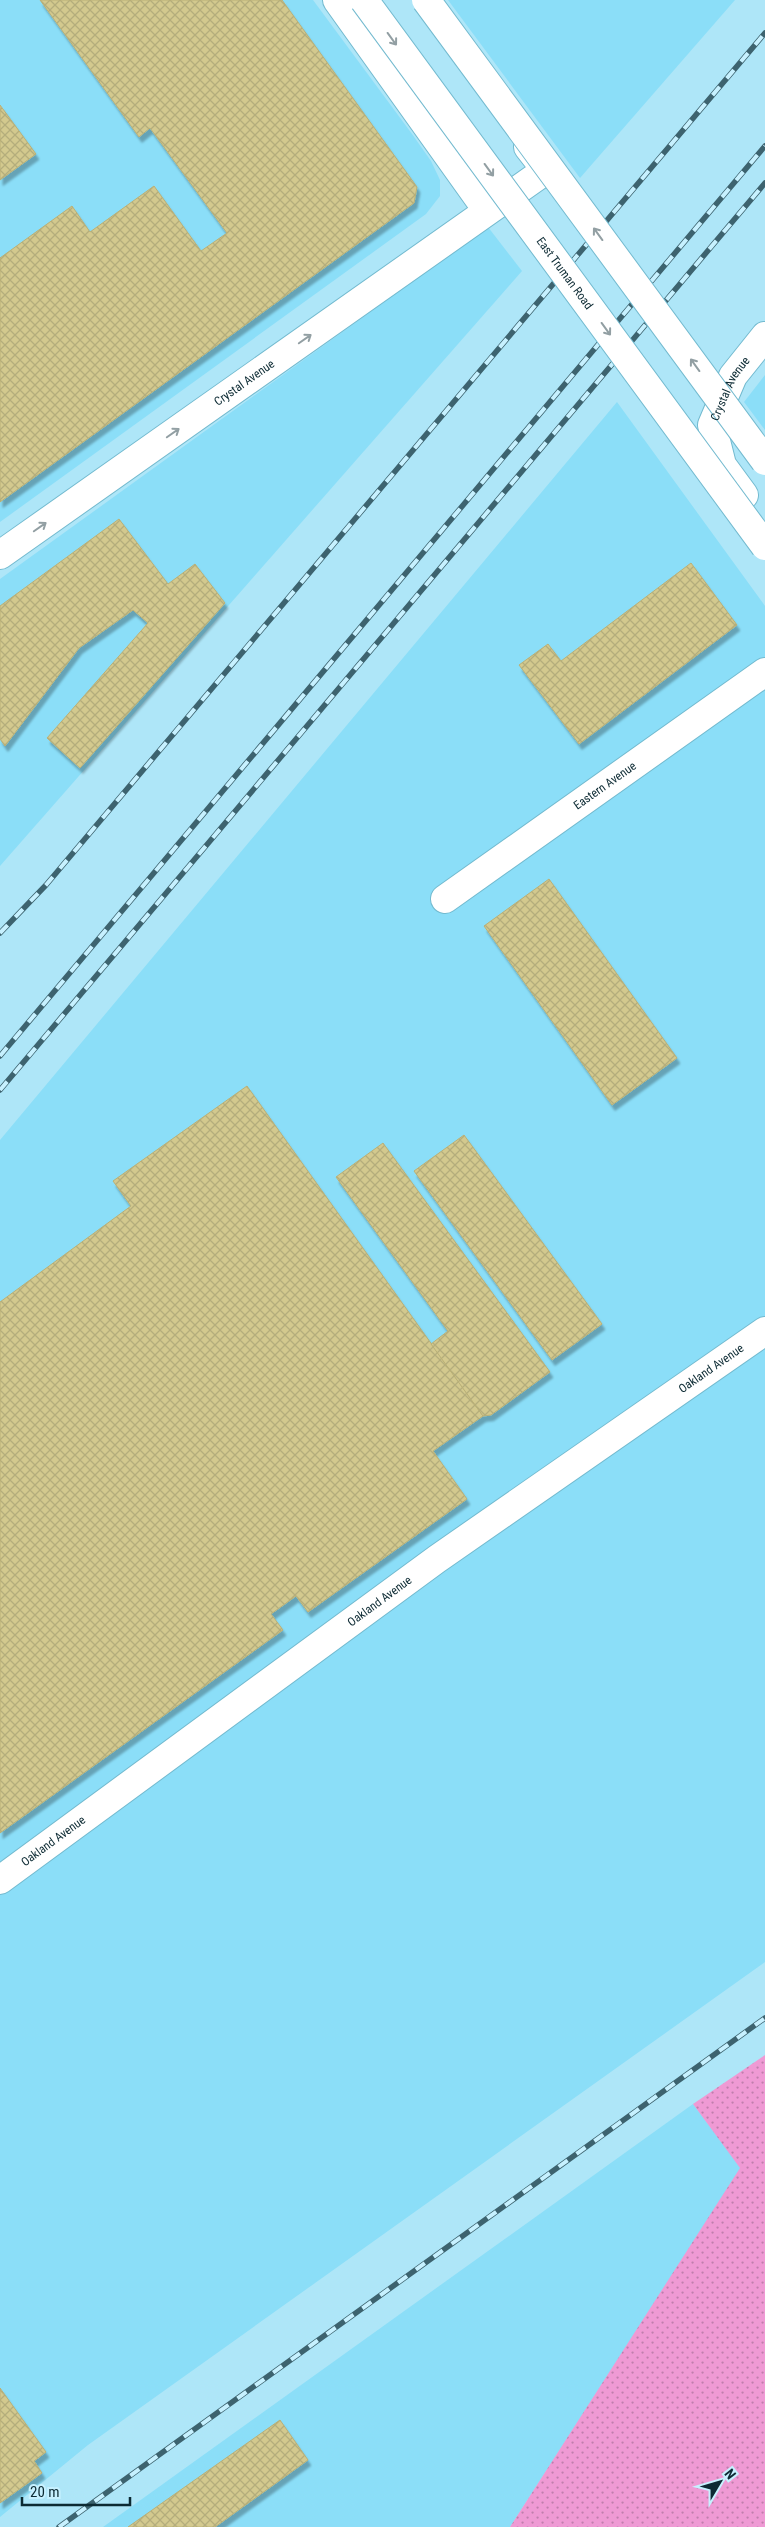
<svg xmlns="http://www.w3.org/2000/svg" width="765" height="2527" font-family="'Roboto Condensed',sans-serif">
	<defs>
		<pattern id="green-dots" width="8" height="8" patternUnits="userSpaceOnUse" patternTransform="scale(1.25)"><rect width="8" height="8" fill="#ef9ad4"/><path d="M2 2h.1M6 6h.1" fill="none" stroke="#c07ead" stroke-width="1.8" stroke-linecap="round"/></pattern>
		<pattern id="building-cross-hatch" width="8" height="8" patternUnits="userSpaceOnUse" patternTransform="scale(1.25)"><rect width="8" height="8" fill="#d3c98e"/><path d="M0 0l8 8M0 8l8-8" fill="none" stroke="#b4ad7b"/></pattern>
		<filter id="shadow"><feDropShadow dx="3" dy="5.5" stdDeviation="1" flood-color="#0004"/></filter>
	</defs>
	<rect width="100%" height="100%" fill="#aee6f8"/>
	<g fill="#8bdef8">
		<path d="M 0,0 L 313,0 L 412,134 L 431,161 L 440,180 L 440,196 L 426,214 L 0,522 Z"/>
		<path d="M 448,0 L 735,0 L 580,178 Z"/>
		<path d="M 488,227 L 522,271 L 0,866 L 0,579 Z"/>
		<path d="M 765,375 L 765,430 L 744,402 Z"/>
		<path d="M 617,402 L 765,606 L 765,1962 L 88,2445 L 0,2517 L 0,1140 Z"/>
		<path d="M 693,2104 L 741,2168 L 510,2527 L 103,2527 Z"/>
	</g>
	<path fill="url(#green-dots)" d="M 765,2055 L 765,2527 L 510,2527 L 740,2168 L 693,2104 Z"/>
	<g fill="url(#building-cross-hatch)" stroke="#bab076" filter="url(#shadow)">
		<path d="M 40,0 L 282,0 L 417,187 L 414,203 L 0,502 L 0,258 L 72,206 L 90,232 L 154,186 L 201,251 L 227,233 L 150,128 L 139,137 Z"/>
		<path d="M 0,105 L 36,154 L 0,180 Z"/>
		<path d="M 119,519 L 168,584 L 195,564 L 225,603 L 80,768 L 47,738 L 148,623 L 133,610 L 79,648 L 5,746 L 0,739 L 0,606 Z"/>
		<path d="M 691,563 L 737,625 L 579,744 L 519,665 L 548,644 L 561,661 Z"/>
		<path d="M 549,879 L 677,1058 L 612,1105 L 484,926 Z"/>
		<path d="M 247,1086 L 483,1416 L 433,1451 L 467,1499 L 308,1612 L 296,1596 L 271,1614 L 283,1630 L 0,1833 L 0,1302 L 131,1206 L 113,1181 Z"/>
		<path d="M 464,1135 L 602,1324 L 552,1360 L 414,1171 Z"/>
		<path d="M 383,1143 L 550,1372 L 491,1415 L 483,1416 L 431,1344 L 448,1331 L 336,1177 Z"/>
		<path d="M 0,2388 L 46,2452 L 34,2461 L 42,2473 L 0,2503 Z"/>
		<path d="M 280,2420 L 308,2460 L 215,2527 L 128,2527 Z"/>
	</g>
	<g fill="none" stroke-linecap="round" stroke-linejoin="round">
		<g stroke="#73bacf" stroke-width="30">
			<g id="minor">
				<path d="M 337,0 L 487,210"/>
				<path id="s1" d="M 744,495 L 722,465 L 712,425 L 733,376 L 765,336"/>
				<path id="s2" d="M 0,555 L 546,170 L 528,147"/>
				<path id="s3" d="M 445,899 L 765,672"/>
				<path id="s4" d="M 0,1880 L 437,1559 L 765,1331"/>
			</g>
		</g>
		<use href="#minor" stroke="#fff" stroke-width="28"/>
		<g stroke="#3d636f" stroke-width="5.5">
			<g id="rail">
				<path d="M 0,933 L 46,885 L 765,33"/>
				<path d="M 0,1056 L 765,146"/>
				<path d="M 0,1090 L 765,183"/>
				<path d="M 59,2527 L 765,2018"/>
			</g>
		</g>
		<use href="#rail" stroke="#c7f1ff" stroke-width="4" stroke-dasharray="11" stroke-linecap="butt"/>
		<g stroke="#73bacf" stroke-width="30" stroke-linecap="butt">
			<g id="secondary-bridge">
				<path id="s5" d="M 364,0 L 765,546"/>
				<path d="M 426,0 L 765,461"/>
			</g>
		</g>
		<use href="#secondary-bridge" stroke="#fff" stroke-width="28"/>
	</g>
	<defs><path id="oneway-shaft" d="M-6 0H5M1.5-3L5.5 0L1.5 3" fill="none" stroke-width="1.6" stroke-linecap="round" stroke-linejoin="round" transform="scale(1.25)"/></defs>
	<g stroke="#929fa3">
		<use href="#oneway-shaft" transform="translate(392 39) rotate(54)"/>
		<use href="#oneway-shaft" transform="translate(489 170) rotate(54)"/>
		<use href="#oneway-shaft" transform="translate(598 234) rotate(-126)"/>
		<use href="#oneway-shaft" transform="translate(606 329) rotate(54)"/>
		<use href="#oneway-shaft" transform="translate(305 339) rotate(-35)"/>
		<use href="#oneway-shaft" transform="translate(695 365) rotate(-126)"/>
		<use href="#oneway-shaft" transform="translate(173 433) rotate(-35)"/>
		<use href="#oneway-shaft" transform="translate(40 527) rotate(-35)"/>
	</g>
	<g text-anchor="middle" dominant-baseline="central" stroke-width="5" stroke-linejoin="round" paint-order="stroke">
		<g font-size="12" fill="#0c2a33" stroke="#c7f1ff">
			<text stroke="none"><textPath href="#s5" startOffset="339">East Truman Road</textPath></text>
			<text stroke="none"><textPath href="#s2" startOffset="299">Crystal Avenue</textPath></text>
			<text stroke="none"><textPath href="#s1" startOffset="119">Crystal Avenue</textPath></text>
			<text stroke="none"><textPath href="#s3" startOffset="196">Eastern Avenue</textPath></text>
			<text stroke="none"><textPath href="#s4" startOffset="876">Oakland Avenue</textPath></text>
			<text stroke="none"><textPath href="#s4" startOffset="471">Oakland Avenue</textPath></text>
			<text stroke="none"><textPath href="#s4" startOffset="66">Oakland Avenue</textPath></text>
		</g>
	</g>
	<g transform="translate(720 2482) rotate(52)" stroke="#c7f1ff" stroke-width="4" paint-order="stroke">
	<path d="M0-4L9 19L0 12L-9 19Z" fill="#0c2a33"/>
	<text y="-8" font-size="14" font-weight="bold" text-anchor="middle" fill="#0c2a33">N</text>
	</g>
	<path d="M22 2497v8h108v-8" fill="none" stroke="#0c2a33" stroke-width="2.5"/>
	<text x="30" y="2497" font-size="15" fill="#0c2a33" stroke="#c7f1ff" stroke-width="4" paint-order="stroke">20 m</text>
</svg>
